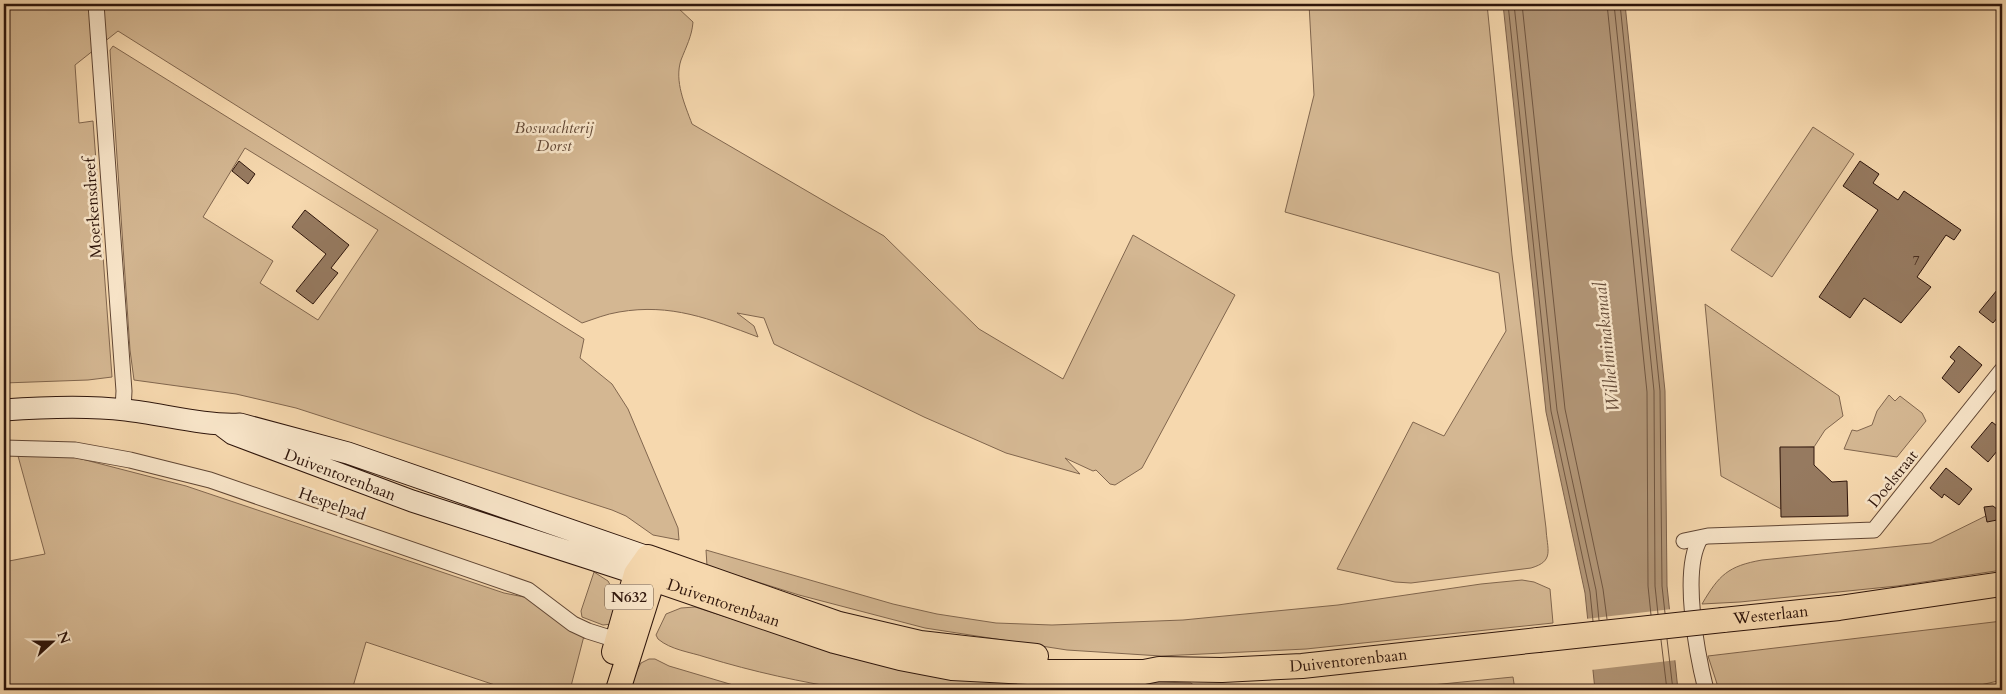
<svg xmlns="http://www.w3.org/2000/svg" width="2006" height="694" font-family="Cardo,serif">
	<rect width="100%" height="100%" fill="#f6d8ae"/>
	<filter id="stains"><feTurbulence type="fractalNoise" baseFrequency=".004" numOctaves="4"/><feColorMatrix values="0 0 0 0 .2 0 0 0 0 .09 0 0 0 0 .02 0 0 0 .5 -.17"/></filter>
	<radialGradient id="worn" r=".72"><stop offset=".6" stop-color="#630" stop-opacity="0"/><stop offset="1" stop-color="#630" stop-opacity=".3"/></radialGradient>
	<g fill="#d4b792" stroke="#81664e" fill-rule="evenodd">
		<path d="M 4,4 L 676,4 L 678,8 L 693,22 C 692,36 686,47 681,60 C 674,81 685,105 692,124 L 884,236 L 979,329 L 1063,379 L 1133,235 L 1235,295 L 1142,468 L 1115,485 L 1110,484 L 1096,470 L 1093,471 L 1065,458 L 1080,474 L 1006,453 L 924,417 L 774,344 L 764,318 L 737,313 L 754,326 L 758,337 C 710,319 671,303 619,312 C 606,314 594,319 582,323 L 118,31 L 75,65 L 79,123 L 93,121 L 112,377 L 88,380 L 4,383 Z"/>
		<path d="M 1309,4 L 1487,4 L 1512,255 L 1546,528 C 1547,550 1555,561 1531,568 L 1411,583 L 1395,582 L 1337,569 L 1413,422 L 1444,436 L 1506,331 L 1499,273 L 1285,212 L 1314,95 Z"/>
		<path d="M 113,46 L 584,339 L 580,358 L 612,384 L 628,409 L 678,528 L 679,540 L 653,535 L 626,516 L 612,510 L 296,408 L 236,394 L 134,380 L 130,350 L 111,68 L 110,50 ZM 245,148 L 378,230 L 318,320 L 260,283 L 273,261 L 203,217 Z"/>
		<path d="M 1813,127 L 1854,154 L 1772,277 L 1731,250 Z"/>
		<path d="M 1705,304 L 1839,396 L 1843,416 L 1825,430 L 1814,447 L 1780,448 L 1781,509 L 1721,476 Z"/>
		<path d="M 1889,395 L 1895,401 L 1900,396 L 1922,413 L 1926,421 L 1897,457 L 1844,449 L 1852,430 L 1857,431 L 1872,425 L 1877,411 Z"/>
		<path d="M 18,456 L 70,456 L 186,486 L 504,593 L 534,599 L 585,632 L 570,690 L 510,690 L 366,642 L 352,690 L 4,690 L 4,562 L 45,554 Z"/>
		<path d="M 2002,508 L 2002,570 L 1897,586 L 1740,602 L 1702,604 C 1719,575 1728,566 1762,560 L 1931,543 Z"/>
		<path d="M 706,550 L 893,604 L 937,614 L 996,623 L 1052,625 L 1183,620 L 1338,605 L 1481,584 L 1522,580 L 1534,582 L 1550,589 L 1553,623 L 1306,649 L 1161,656 L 1067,650 L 925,628 L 799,595 L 707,566 Z"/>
		<path d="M 594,572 L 608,581 L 620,603 L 612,624 L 603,625 L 582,617 L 581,611 Z"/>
		<path d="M 695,607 L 773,632 L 1126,681 L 1191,683 L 1195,686 L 1123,690 L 851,690 C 801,682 754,672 705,657 C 690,652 671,650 658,639 L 656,635 L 666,614 L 681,608 Z"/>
		<path d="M 2002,621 L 2002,680 L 1959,690 L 1719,690 L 1708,656 Z"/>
		<path d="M 649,659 L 655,659 L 669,666 L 750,690 L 627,690 L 641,663 Z"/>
		<path d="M 1513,677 L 1515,690 L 1381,690 Z"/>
	</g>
	<path fill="#b29677" stroke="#7d624c" d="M 1503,4 L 1625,4 L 1665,391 L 1667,586 L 1678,690 L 1595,690 L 1585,593 L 1546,412 Z"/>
	<path fill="#f6d8ae" d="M 1672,609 L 1677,660 L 1591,670 L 1585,619 Z"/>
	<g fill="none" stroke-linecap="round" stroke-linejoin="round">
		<g stroke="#705641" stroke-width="1">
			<path d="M 1508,4 L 1551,411 L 1590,592 L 1593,621"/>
			<path d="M 1514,4 L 1557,410 L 1596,590 L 1599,620"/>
			<path d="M 1522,4 L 1565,409 L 1603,589 L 1607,619"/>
			<path d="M 1607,4 L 1647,392 L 1648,586 L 1651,615"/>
			<path d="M 1614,4 L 1654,391 L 1655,586 L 1658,614"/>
			<path d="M 1620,4 L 1660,391 L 1662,586 L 1665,613"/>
			<path d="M 1667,639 L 1673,690"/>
			<path d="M 1661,640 L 1667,690"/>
		</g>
	</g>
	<g fill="#967a60" stroke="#2e150b">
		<path d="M 239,161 L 255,174 L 248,184 L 232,171 Z"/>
		<path d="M 1860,161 L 1879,174 L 1873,183 L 1898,200 L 1904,191 L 1961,230 L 1954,240 L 1946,235 L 1917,277 L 1931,287 L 1901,323 L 1864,298 L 1850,318 L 1819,297 L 1878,210 L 1843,186 Z"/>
		<path d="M 305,210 L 349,245 L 331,268 L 338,273 L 313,304 L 296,291 L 326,254 L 292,227 Z"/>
		<path d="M 2002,284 L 2002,312 L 1993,323 L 1979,312 Z"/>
		<path d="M 1959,346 L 1982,365 L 1959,393 L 1942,378 L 1955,361 L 1950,357 Z"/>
		<path d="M 1992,422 L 2002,430 L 2002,445 L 1988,462 L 1971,447 Z"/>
		<path d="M 1780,447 L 1814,447 L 1814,465 L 1832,482 L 1847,481 L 1848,516 L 1781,517 Z"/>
		<path d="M 1946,468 L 1972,489 L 1959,505 L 1944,494 L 1942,498 L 1930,488 Z"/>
		<path d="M 1993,506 L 2002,513 L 2002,519 L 1987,522 L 1984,507 Z"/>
	</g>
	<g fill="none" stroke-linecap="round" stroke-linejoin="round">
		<g stroke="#604634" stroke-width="17">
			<g id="minor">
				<path d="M 96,4 L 124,391 L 123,409"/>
				<path d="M 4,448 L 75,450 L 130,460 L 210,480 L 528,590 L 573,624 L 588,631 L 626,643"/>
				<path d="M 1700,539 C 1681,571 1697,654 1706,690"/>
				<path d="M 1684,541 L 1708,536 L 1874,530 L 2002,370"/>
			</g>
		</g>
		<g stroke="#2e150b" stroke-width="23">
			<path id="secondary" d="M 4,410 C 44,407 85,405 126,410 C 162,414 204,426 240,424 L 348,453 L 648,557 L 653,579 L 412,501 L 233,434 L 221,425"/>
		</g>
		<g stroke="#2e150b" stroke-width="26">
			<g id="primary">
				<path id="s1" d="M 1723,620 L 1839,608 L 2002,584"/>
				<path d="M 614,652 L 636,574 L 648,557 L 839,624 L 920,643 L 1036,656"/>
				<path id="s2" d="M 618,690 L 653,579 L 834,641 L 900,658 L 952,668 L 1028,672 L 1144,672 L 1159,669 L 1222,670 L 1302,666 L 1538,640"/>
			</g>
		</g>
		<use href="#minor" stroke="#f9e6ca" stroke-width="15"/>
		<use href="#secondary" stroke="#f9e6ca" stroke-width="21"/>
		<use href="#primary" stroke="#f6d8ae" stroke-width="24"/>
		<g stroke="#2e150b" stroke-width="26" stroke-linecap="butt">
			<path id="primary-bridge" d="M 1538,640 L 1723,620"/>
		</g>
		<use href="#primary-bridge" stroke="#f6d8ae" stroke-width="24"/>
	</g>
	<g text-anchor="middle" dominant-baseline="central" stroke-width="5" stroke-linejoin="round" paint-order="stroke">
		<g font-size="14" fill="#482e20">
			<text x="1916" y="260">7</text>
		</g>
		<rect fill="#f9e6ca" stroke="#6b5444" stroke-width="1" x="605" y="584.5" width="48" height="25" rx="4"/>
		<g font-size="15" font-weight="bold" fill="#2e150b">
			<text x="629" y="597">N632</text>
		</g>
		<g font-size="16" font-style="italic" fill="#604634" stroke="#f9e6ca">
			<text x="554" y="128">Boswachterij<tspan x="554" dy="18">Dorst</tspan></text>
		</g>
		<g font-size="16" fill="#2e150b" stroke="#f9e6ca">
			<text transform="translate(93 208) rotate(-94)">Moerkensdreef</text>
			<text transform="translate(340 475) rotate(21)">Duiventorenbaan</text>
			<text transform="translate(1893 479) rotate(-51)">Doelstraat</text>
			<text transform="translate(332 504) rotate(19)">Hespelpad</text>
			<text stroke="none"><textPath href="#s2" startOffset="191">Duiventorenbaan</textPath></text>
			<text stroke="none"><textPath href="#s1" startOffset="48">Westerlaan</textPath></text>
			<text stroke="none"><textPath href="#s2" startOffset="826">Duiventorenbaan</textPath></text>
		</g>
		<g font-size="18" font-style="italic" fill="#634936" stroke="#f9e6ca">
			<text transform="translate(1607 347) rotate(-96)">Wilhelminakanaal</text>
		</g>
	</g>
	<rect width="2006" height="694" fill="none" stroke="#f6d8ae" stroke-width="20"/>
	<rect x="5" y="5" width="1996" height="684" fill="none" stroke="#2e150b" stroke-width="2.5"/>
	<rect x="10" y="10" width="1986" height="674" fill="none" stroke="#2e150b"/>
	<g transform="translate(52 642) rotate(69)" stroke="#f9e6ca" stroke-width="4" paint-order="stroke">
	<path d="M0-4L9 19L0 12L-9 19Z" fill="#2e150b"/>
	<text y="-8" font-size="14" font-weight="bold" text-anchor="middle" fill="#2e150b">N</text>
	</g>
	<rect width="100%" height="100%" filter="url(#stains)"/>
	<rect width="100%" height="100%" fill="url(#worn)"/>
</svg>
